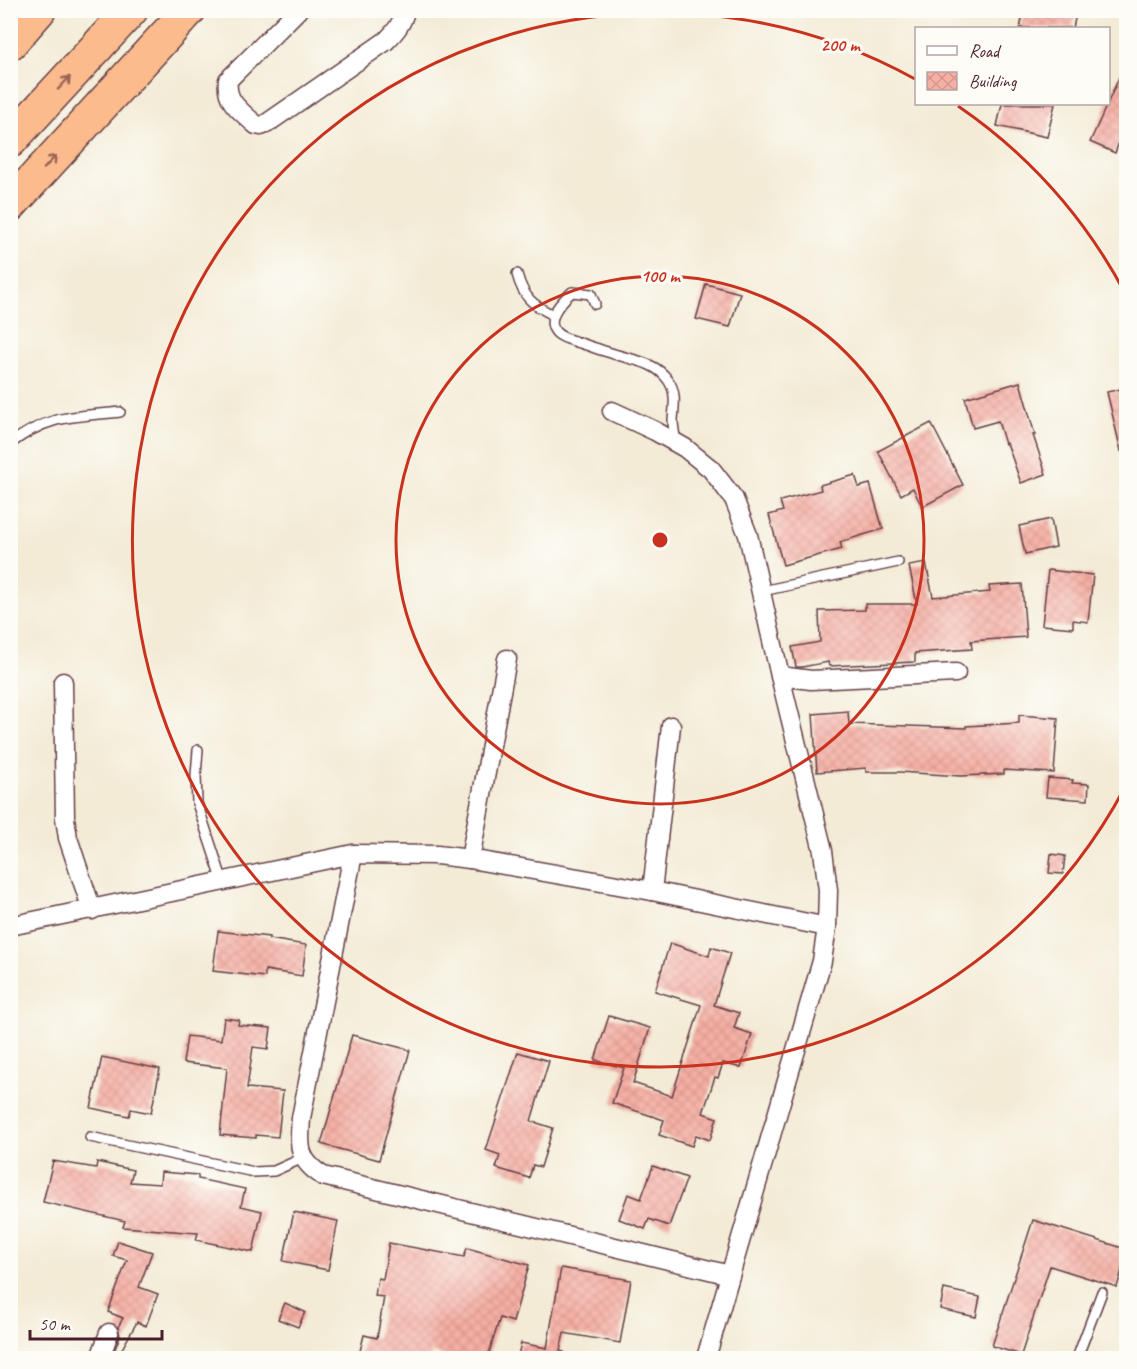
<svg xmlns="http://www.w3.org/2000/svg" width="1137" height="1369" font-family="Caveat,sans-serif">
	<defs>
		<pattern id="building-cross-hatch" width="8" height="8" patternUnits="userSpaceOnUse" patternTransform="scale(1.5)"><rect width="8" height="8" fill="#f6afa4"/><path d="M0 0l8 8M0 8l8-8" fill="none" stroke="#d4968d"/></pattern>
	</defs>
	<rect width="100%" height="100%" fill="#fdfcf7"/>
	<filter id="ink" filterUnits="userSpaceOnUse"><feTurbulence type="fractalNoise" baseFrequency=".0167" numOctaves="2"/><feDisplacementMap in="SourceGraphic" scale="12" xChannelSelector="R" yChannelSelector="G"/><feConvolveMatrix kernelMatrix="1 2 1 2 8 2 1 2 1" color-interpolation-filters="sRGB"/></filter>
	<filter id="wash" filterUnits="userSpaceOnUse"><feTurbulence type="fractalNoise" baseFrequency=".008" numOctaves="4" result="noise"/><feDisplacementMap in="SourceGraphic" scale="24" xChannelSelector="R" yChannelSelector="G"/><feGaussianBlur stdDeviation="1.35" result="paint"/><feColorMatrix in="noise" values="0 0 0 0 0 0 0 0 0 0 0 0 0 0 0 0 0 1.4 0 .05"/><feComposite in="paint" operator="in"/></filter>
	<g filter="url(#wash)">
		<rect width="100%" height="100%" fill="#f3ebd6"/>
		<g id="blocks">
			<g fill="url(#building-cross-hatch)">
				<path d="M 1024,10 L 1077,10 L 1073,28 L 1020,28 Z"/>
				<path d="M 1126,62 L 1126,146 L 1119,142 L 1115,153 L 1090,142 Z"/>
				<path d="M 1002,104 L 1055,104 L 1047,137 L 997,126 Z"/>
				<path d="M 706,284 L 740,293 L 730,327 L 696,319 Z"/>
				<path d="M 1020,382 L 1035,435 L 1033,435 L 1046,474 L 1021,483 L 1007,443 L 1005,444 L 998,421 L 973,428 L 965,398 Z"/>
				<path d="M 1126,388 L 1126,450 L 1121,451 L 1107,392 Z"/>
				<path d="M 931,423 L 963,485 L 922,507 L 913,488 L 901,495 L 878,451 Z"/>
				<path d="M 855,475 L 859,487 L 870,484 L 883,529 L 840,542 L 842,549 L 783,565 L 769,515 L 783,511 L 780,501 L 821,490 L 820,485 Z"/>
				<path d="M 1051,519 L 1056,547 L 1025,554 L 1019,526 Z"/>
				<path d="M 926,563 L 933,597 L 990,592 L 989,586 L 1022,584 L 1026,637 L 971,641 L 972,649 L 915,653 L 915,662 L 829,666 L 828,662 L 802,667 L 796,667 L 792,647 L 820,642 L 819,611 L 865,610 L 865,604 L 917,604 L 909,566 Z"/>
				<path d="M 1048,570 L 1093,575 L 1088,622 L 1073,620 L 1073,628 L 1042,625 Z"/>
				<path d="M 848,711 L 849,724 L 966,728 L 966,726 L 1019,723 L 1019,715 L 1058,718 L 1054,773 L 1004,770 L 1004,774 L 961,776 L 899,772 L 866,772 L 866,768 L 817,772 L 813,714 Z"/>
				<path d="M 1048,778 L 1073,780 L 1072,783 L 1089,784 L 1088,800 L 1046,797 Z"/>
				<path d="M 1051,854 L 1065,856 L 1063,874 L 1049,873 Z"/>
				<path d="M 218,931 L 269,937 L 269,939 L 306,945 L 302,976 L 265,970 L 265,977 L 213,971 Z"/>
				<path d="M 670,943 L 709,956 L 711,947 L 730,953 L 714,1005 L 739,1013 L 734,1028 L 752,1034 L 741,1068 L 723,1063 L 718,1078 L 715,1077 L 703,1113 L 717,1118 L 710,1140 L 696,1135 L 692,1146 L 659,1135 L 664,1120 L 612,1103 L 624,1068 L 595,1060 L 609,1016 L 650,1028 L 633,1083 L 672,1096 L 701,1005 L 655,991 Z"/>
				<path d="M 224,1018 L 239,1020 L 238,1025 L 271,1028 L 268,1049 L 253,1047 L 247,1088 L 283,1091 L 278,1137 L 256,1135 L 256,1138 L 220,1135 L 227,1068 L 183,1063 L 187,1036 L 221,1040 Z"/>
				<path d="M 352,1035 L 410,1050 L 379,1160 L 321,1144 Z"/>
				<path d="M 518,1052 L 549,1061 L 531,1121 L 553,1128 L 541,1167 L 533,1165 L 529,1178 L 496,1168 L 500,1155 L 486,1150 Z"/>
				<path d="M 102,1057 L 160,1069 L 151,1113 L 131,1109 L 129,1116 L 91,1108 Z"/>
				<path d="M 53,1161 L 96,1168 L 97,1162 L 133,1170 L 130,1182 L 160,1184 L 161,1172 L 198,1175 L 198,1179 L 245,1189 L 241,1206 L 262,1211 L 253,1252 L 196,1240 L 198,1233 L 123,1227 L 125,1221 L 43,1202 Z"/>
				<path d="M 653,1166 L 687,1178 L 669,1226 L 649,1219 L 645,1229 L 619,1219 L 628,1194 L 641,1199 Z"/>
				<path d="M 294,1212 L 338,1221 L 328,1270 L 283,1261 Z"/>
				<path d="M 1033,1220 L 1126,1249 L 1126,1257 L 1117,1287 L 1050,1266 L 1021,1355 L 992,1346 Z"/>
				<path d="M 118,1241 L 152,1252 L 139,1287 L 158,1294 L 146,1326 L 137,1322 L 118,1356 L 113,1354 L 120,1336 L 118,1327 L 123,1318 L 108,1312 L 127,1260 L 113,1256 Z"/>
				<path d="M 389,1243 L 464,1257 L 467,1248 L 529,1265 L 513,1322 L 500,1318 L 487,1359 L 453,1359 L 431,1352 L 430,1359 L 358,1359 L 364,1335 L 377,1338 L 384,1297 L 375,1296 L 378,1278 L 383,1279 Z"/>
				<path d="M 561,1268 L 631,1280 L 620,1343 L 564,1333 L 560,1351 L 564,1352 L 563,1359 L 517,1359 L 521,1343 L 547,1348 Z"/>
				<path d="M 944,1289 L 980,1297 L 976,1317 L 940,1309 Z"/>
				<path d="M 285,1303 L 305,1312 L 298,1327 L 278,1319 Z"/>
			</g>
		</g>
	</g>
	<g filter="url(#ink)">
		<use href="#blocks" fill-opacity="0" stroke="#633e45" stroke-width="1.5"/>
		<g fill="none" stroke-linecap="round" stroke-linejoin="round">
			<g stroke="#633e45" stroke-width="12">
				<g id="lane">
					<path d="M 517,274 C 523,297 533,306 554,315"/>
					<path d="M 595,304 L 591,294 L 572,292 C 563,300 545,317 555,331 C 560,338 572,340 580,343 C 590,346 600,350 611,353 C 631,360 655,361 668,380 C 677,392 674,406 673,420 C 673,428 675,435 676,443"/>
					<path d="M 10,444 C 49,414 74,417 120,412"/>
					<path d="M 762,591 L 898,562"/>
					<path d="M 198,750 L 196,775 L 197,803 L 223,882"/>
					<path d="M 90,1137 L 254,1172 L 274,1171 L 303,1158"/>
					<path d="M 1077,1358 L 1102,1292"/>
				</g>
			</g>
			<g stroke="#633e45" stroke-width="21">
				<g id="street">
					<path d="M 298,10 L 228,80 C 225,102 241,111 256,125 L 261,126 L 266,124 L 386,41 C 395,32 403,23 405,10"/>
					<path d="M 612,411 L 655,431 L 685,448 L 711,469 L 734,499 L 748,535 L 780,676 L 823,851 L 828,890 L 827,927 L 822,961 L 706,1358"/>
					<path d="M 780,676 L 811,680 L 956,673"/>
					<path d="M 63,682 L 65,818 L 68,838 L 92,910"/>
					<path d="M 353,854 L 301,1118 C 299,1146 297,1160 323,1176 L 730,1275"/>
					<path d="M 470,859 L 507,659"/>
					<path d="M 652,891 L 671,726"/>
					<path d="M 10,926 L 353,854 L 437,855 L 470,859 L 652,891 L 827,927"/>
					<path d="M 100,1358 L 109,1333"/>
				</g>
			</g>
			<g stroke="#633e45" stroke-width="36">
				<g id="highway">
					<path d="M 10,43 L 39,10"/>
					<path d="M 10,141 L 131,10"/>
					<path d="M 10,205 L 189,10"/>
				</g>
			</g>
			<use href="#lane" stroke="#fff" stroke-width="9"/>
			<use href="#street" stroke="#fff" stroke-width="18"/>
			<use href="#highway" stroke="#fbbb8c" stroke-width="33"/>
		</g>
		<defs><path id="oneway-shaft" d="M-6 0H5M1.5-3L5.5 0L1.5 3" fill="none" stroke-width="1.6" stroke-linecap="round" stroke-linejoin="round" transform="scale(1.5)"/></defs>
		<g stroke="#9a6557">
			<use href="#oneway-shaft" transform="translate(64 83) rotate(-47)"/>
			<use href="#oneway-shaft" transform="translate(50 162) rotate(-47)"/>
		</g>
	</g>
	<g fill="none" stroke="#c8321e" stroke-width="3">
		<circle cx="660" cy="540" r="264"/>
		<path d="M1125 787A527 527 0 1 1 915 79M958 106A527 527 0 0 1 1125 293"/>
	</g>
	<circle cx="660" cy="540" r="9" fill="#c8321e" stroke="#fdfcf7" stroke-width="3"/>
	<g font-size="18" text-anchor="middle" font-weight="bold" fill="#c8321e" stroke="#fdfcf7" stroke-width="6" stroke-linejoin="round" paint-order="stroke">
		<text x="840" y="51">200 m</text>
		<text x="660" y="282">100 m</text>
	</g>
	<rect width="1137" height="1369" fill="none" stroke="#fdfcf7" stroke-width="36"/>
	<rect x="915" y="27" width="195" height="78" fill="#fdfcf7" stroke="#b5a4a5" stroke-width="1.5"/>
	<rect x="927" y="46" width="30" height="9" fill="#ffffff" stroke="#b5a4a5" stroke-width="1.5"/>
	<text x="969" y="57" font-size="18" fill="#4a1f2b">Road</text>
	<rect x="927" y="72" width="30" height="18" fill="url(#building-cross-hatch)" stroke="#b5a4a5" stroke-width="1.5"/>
	<text x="969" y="87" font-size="18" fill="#4a1f2b">Building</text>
	<path d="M30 1330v9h132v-9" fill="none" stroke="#4a1f2b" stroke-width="3"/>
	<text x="39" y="1330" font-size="18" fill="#4a1f2b" stroke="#fdfcf7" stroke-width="4.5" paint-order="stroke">50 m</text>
</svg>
